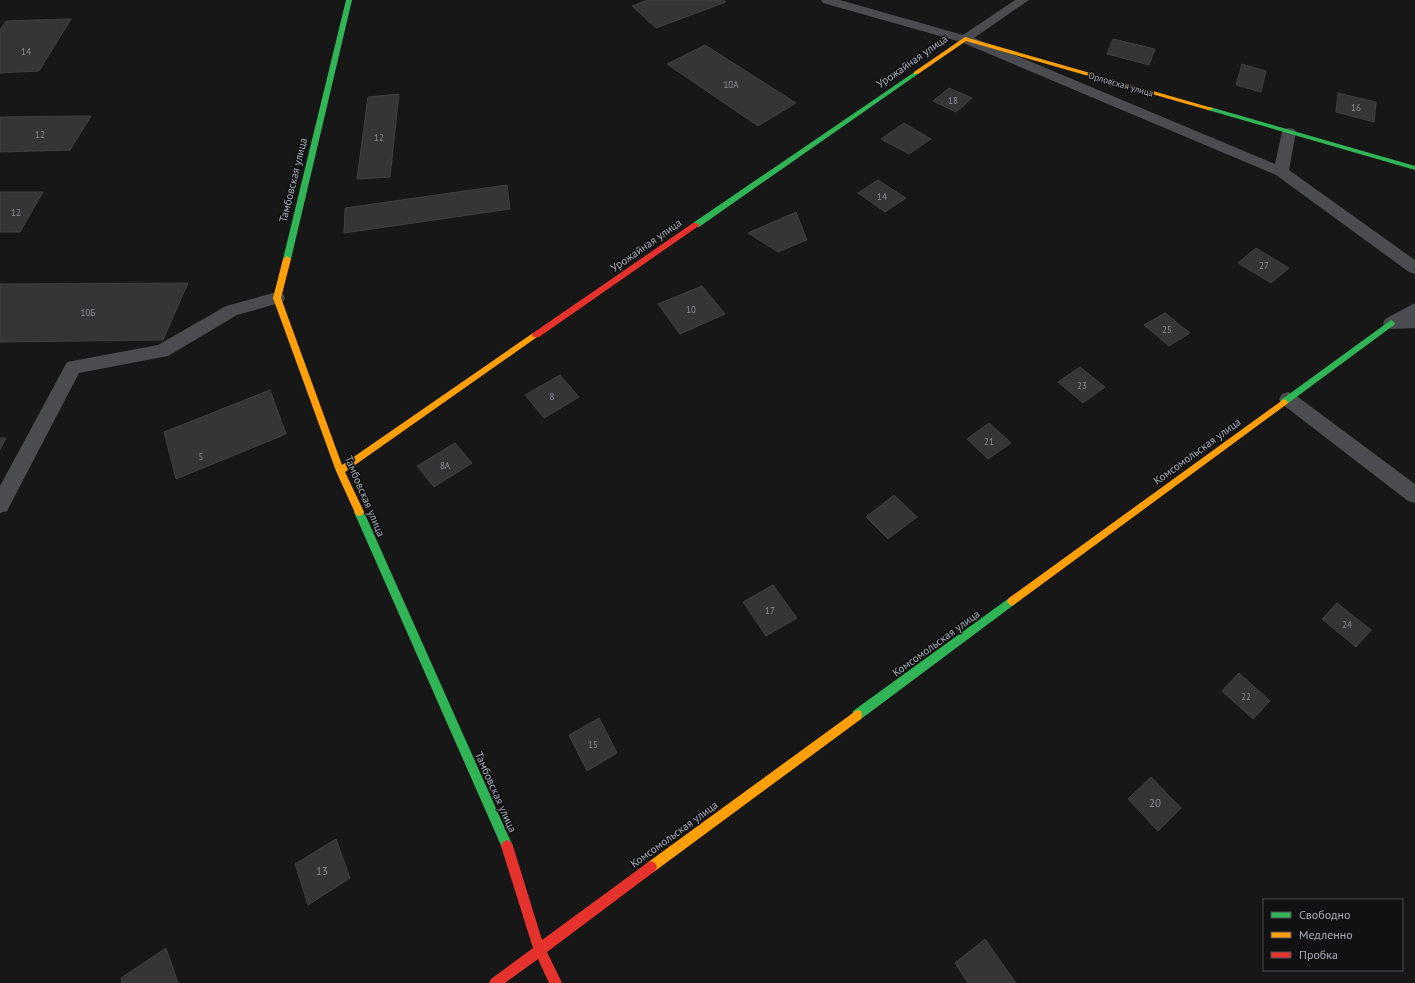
<svg xmlns="http://www.w3.org/2000/svg" width="1415" height="983" font-family="'PT Sans',sans-serif">
	<rect width="100%" height="100%" fill="#171717"/>
	<g fill="#353536" stroke="#3f4043">
		<path d="M 648,0 L 724,0 L 726,2 L 656,28 L 632,6 Z"/>
		<path d="M 71,19 L 39,71 L 0,73 L 0,30 L 6,21 Z"/>
		<path d="M 1113,39 L 1155,49 L 1149,65 L 1107,54 Z"/>
		<path d="M 705,45 L 796,103 L 758,126 L 667,64 Z"/>
		<path d="M 1242,64 L 1266,71 L 1261,92 L 1236,85 Z"/>
		<path d="M 949,88 L 972,98 L 956,112 L 933,101 Z"/>
		<path d="M 1338,93 L 1376,102 L 1374,122 L 1336,112 Z"/>
		<path d="M 399,94 L 390,177 L 357,179 L 368,97 Z"/>
		<path d="M 91,116 L 70,150 L 0,152 L 0,117 Z"/>
		<path d="M 904,123 L 931,139 L 909,154 L 881,139 Z"/>
		<path d="M 878,180 L 906,198 L 885,212 L 858,193 Z"/>
		<path d="M 507,185 L 510,209 L 344,233 L 345,208 Z"/>
		<path d="M 0,192 L 43,192 L 20,232 L 0,232 Z"/>
		<path d="M 796,212 L 807,240 L 778,252 L 748,233 Z"/>
		<path d="M 1256,248 L 1289,268 L 1271,283 L 1238,263 Z"/>
		<path d="M 188,283 L 163,340 L 0,342 L 0,284 Z"/>
		<path d="M 702,286 L 725,314 L 680,334 L 658,304 Z"/>
		<path d="M 1165,313 L 1190,333 L 1169,346 L 1144,325 Z"/>
		<path d="M 1080,367 L 1105,387 L 1083,403 L 1058,382 Z"/>
		<path d="M 560,375 L 579,397 L 544,418 L 525,395 Z"/>
		<path d="M 270,390 L 286,434 L 176,479 L 164,432 Z"/>
		<path d="M 989,423 L 1011,443 L 988,459 L 967,439 Z"/>
		<path d="M 0,438 L 6,438 L 0,450 Z"/>
		<path d="M 455,443 L 472,463 L 434,487 L 417,466 Z"/>
		<path d="M 894,495 L 917,517 L 888,539 L 866,517 Z"/>
		<path d="M 773,585 L 797,618 L 766,636 L 743,602 Z"/>
		<path d="M 1337,603 L 1371,630 L 1356,647 L 1322,619 Z"/>
		<path d="M 1239,673 L 1270,701 L 1253,719 L 1222,691 Z"/>
		<path d="M 599,718 L 617,753 L 587,771 L 569,735 Z"/>
		<path d="M 1151,777 L 1181,808 L 1158,831 L 1128,799 Z"/>
		<path d="M 336,839 L 350,878 L 308,905 L 295,864 Z"/>
		<path d="M 985,939 L 1016,983 L 968,983 L 955,963 Z"/>
		<path d="M 166,948 L 178,983 L 122,983 L 121,978 Z"/>
	</g>
	<g fill="none" stroke-linecap="round" stroke-linejoin="round">
		<g fill="#4b4c50" fill-rule="evenodd">
			<path d="M 821,0 L 840,0 L 963,35 L 1015,0 L 1029,0 L 974,38 L 1275,164 L 1282,132 L 1284,129 L 1289,128 L 1294,129 L 1296,132 L 1289,170 L 1415,260 L 1415,274 L 1409,272 L 1276,175 L 961,42 L 823,3 Z"/>
			<path d="M 277,292 L 283,294 L 285,298 L 283,302 L 237,315 L 168,356 L 79,373 L 7,511 L 0,513 L 0,486 L 67,362 L 158,345 L 226,306 Z"/>
			<path d="M 1415,303 L 1415,328 L 1391,329 L 1385,327 L 1383,323 L 1385,319 Z"/>
			<path d="M 1288,392 L 1294,394 L 1415,484 L 1415,503 L 1408,501 L 1282,404 L 1279,399 L 1282,394 Z"/>
		</g>
		<g fill="#30b455" fill-rule="evenodd">
			<path d="M 346,0 L 352,0 L 291,259 L 287,262 L 283,259 Z"/>
			<path d="M 916,71 L 919,73 L 918,74 L 699,227 L 693,227 L 693,223 Z"/>
			<path d="M 1210,107 L 1415,166 L 1415,170 L 1208,110 L 1207,109 Z"/>
			<path d="M 1391,320 L 1395,323 L 1394,325 L 1287,404 L 1281,404 L 1280,402 L 1281,400 Z"/>
			<path d="M 359,508 L 362,509 L 364,512 L 511,842 L 513,846 L 511,850 L 507,852 L 503,850 L 354,512 L 356,509 Z"/>
			<path d="M 1012,596 L 1015,598 L 1017,601 L 1015,604 L 861,719 L 857,720 L 853,719 L 852,715 L 853,711 Z"/>
		</g>
		<g fill="#ff9f0a" fill-rule="evenodd">
			<path d="M 965,37 L 1212,108 L 1213,109 L 1208,110 L 966,41 L 918,74 L 914,74 L 914,72 Z"/>
			<path d="M 287,256 L 291,259 L 281,298 L 342,465 L 533,333 L 539,333 L 540,335 L 345,472 L 364,512 L 362,515 L 359,516 L 356,515 L 336,471 L 273,298 L 283,259 Z"/>
			<path d="M 1284,399 L 1288,402 L 1287,404 L 1015,604 L 1012,606 L 1009,604 L 1007,601 L 1009,598 Z"/>
			<path d="M 857,710 L 861,711 L 862,715 L 861,719 L 655,871 L 651,873 L 647,871 L 645,867 L 647,863 Z"/>
		</g>
		<g fill="#e5322d" fill-rule="evenodd">
			<path d="M 693,223 L 696,223 L 700,225 L 539,337 L 533,337 L 532,335 L 533,333 Z"/>
			<path d="M 507,840 L 511,842 L 513,846 L 542,940 L 647,863 L 651,861 L 655,863 L 657,867 L 655,871 L 547,952 L 562,983 L 549,983 L 538,959 L 505,983 L 489,983 L 491,979 L 533,948 L 501,846 L 503,842 Z"/>
		</g>
	</g>
	<g text-anchor="middle" dominant-baseline="central" stroke-width="3" stroke-linejoin="round" paint-order="stroke">
		<g font-size="9" fill="#8b8f98">
			<text x="26" y="51">14</text>
			<text x="731" y="84">10А</text>
			<text x="953" y="100">18</text>
			<text x="1356" y="107">16</text>
			<text x="40" y="134">12</text>
			<text x="379" y="137">12</text>
			<text x="882" y="196">14</text>
			<text x="16" y="212">12</text>
			<text x="1264" y="265">27</text>
			<text x="691" y="309">10</text>
			<text x="88" y="312">10Б</text>
			<text x="1167" y="329">25</text>
			<text x="1082" y="385">23</text>
			<text x="552" y="396">8</text>
			<text x="989" y="441">21</text>
			<text x="201" y="456">5</text>
			<text x="445" y="465">8А</text>
			<text x="770" y="610">17</text>
			<text x="1347" y="624">24</text>
			<text x="1246" y="696">22</text>
			<text x="593" y="744">15</text>
		</g>
		<g font-size="9" fill="#a8adb8" stroke="#111113">
			<text transform="translate(1121 84) rotate(16)">Орловская улица</text>
		</g>
		<g font-size="11" fill="#a8adb8" stroke="#111113">
			<text transform="translate(912 61) rotate(-35)">Урожайная улица</text>
			<text transform="translate(293 180) rotate(-76)">Тамбовская улица</text>
			<text transform="translate(646 245) rotate(-35)">Урожайная улица</text>
			<text transform="translate(1197 451) rotate(-36)">Комсомольская улица</text>
			<text transform="translate(365 496) rotate(67)">Тамбовская улица</text>
			<text transform="translate(936 643) rotate(-36)">Комсомольская улица</text>
			<text transform="translate(496 792) rotate(66)">Тамбовская улица</text>
			<text transform="translate(674 834) rotate(-36)">Комсомольская улица</text>
		</g>
		<g font-size="11" fill="#8b8f98">
			<text x="1155" y="803">20</text>
			<text x="322" y="871">13</text>
		</g>
	</g>
	<rect x="1263" y="899" width="140" height="72" fill="#111113" stroke="#4d4f55"/>
	<rect x="1271" y="912" width="20" height="6" fill="#30b455" stroke="#4d4f55"/>
	<text x="1299" y="919" font-size="12" fill="#a8adb8">Свободно</text>
	<rect x="1271" y="932" width="20" height="6" fill="#ff9f0a" stroke="#4d4f55"/>
	<text x="1299" y="939" font-size="12" fill="#a8adb8">Медленно</text>
	<rect x="1271" y="952" width="20" height="6" fill="#e5322d" stroke="#4d4f55"/>
	<text x="1299" y="959" font-size="12" fill="#a8adb8">Пробка</text>
</svg>
